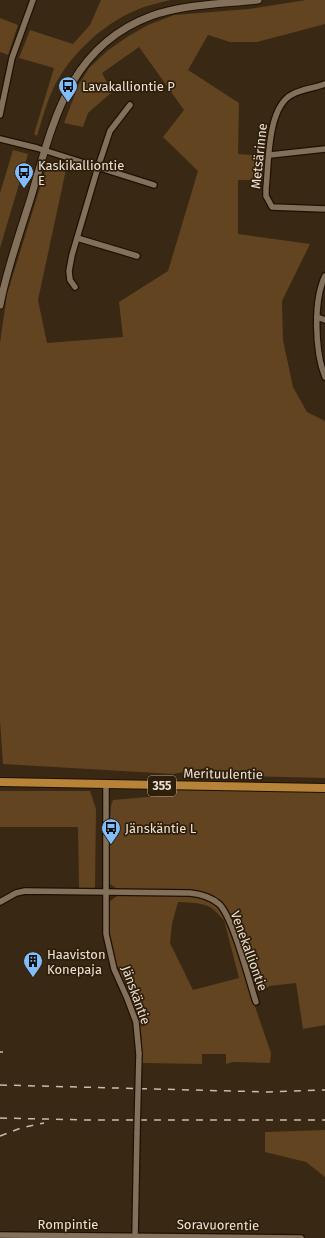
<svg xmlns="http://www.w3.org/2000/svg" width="325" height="1238" font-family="'Fira Sans',sans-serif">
	<rect width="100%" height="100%" fill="#382814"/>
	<g fill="#624420" fill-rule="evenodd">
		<path d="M 101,0 L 171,0 C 162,2 153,4 144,7 C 107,20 70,53 53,89 C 46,104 42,120 37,136 L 34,134 L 54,68 L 19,58 L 30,30 L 73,44 L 90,25 Z"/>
		<path d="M 306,0 L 325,0 L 325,24 L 257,42 L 230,42 L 208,35 L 188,70 L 239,103 L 238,154 L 266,156 L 263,180 L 238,180 L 238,234 L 310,244 L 282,301 L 283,340 L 293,387 L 307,412 L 325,421 L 325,778 L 238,776 L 218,773 L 207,768 L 173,774 L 3,764 L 0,721 L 0,343 L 7,294 L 47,165 L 52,162 L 67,165 L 38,300 L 47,343 L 123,337 L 119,302 L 168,271 L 198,171 L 163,137 L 184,110 L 139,47 L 102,73 L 112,92 L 88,113 L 83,127 L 64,123 L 79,84 L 89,68 L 107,51 L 127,37 L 148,25 L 174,15 L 249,9 Z"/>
		<path d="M 0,18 L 18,25 L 8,55 L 0,52 Z"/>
		<path d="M 13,150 L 28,154 L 0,248 L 0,193 Z"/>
		<path d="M 170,790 L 325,792 L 325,1025 L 303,1029 L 296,983 L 269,986 L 269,987 L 250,992 L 271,1053 L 270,1063 L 233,1062 L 226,1064 L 226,1054 L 202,1054 L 202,1064 L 142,1063 C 143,1045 141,1028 136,1011 C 133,1001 128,993 124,983 C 112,958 106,929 109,902 L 117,896 L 117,889 L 110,884 L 109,880 L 109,834 L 111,806 L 113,800 L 159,796 L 160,792 ZM 178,902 C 189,903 208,902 215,911 C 219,914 220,917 224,920 L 239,978 L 193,990 L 170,943 L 172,924 Z"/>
		<path d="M 0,791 L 90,791 L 96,809 L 95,888 L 79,889 L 78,827 L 0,827 Z"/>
		<path d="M 325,1130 L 325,1177 L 306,1162 L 265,1152 L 265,1132 Z"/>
	</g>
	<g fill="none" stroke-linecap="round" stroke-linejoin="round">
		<g stroke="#1f1000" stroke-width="8">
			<g id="minor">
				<path d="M 325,84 C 315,88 302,89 293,94 C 267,106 269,162 266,188 L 266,196 L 272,207 L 325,209"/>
				<path d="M 0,115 L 12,58 L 33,0"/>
				<path d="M 0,139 L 37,148 L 154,185"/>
				<path d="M 270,155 L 325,149"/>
				<path d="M 77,238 L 137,256"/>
				<path d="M 325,276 C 313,301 315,352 325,377"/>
				<path d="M 75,287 L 70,280 L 69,271 L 72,255 L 98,167 L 110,131 L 130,105"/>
				<path d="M 317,317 L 325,320"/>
				<path d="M 106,784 L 106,934 L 114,969 L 127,998 L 136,1022 L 139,1054"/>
				<path d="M 0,902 L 16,893 L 25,891 L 190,893 C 200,894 211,897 219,904 C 233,917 249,981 256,1002"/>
				<path d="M 0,1235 L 301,1238"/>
				<path d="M 135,1238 L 137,1132"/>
			</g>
		</g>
		<g stroke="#1f1000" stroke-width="9">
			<path id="tertiary" d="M 0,305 C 7,268 20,233 31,197 C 53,123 68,47 151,16 C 185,4 223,4 258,0"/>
		</g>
		<g stroke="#1f1000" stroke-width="10">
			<path id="primary" d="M 0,782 L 325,788"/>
		</g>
		<use href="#minor" stroke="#83705a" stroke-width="5.5"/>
		<use href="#tertiary" stroke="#83705a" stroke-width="7"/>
		<use href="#primary" stroke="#b78338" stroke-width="8"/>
		<g stroke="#c8bcaf" stroke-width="1.5" stroke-dasharray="7 7" stroke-linecap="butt">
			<path d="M 0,1052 L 3,1052"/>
			<path d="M 0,1085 L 269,1092 L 325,1090"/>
			<path d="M 0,1118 L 88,1120 L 325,1120"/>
			<path d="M 0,1136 L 21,1128 L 44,1123"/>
		</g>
		<g stroke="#1f1000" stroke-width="8" stroke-linecap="butt">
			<path id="minor-bridge" d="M 137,1132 L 139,1054"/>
		</g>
		<use href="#minor-bridge" stroke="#83705a" stroke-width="5.5"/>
	</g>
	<defs>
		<g id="bus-pin" transform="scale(1)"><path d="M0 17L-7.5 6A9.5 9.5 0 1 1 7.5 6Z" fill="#81bdfa" stroke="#2e1e0a"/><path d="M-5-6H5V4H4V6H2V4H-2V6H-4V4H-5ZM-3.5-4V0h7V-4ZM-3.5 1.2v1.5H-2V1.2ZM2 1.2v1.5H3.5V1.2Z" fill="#111"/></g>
		<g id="building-pin" transform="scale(1)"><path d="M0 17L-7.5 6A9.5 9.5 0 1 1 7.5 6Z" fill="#81bdfa" stroke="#2e1e0a"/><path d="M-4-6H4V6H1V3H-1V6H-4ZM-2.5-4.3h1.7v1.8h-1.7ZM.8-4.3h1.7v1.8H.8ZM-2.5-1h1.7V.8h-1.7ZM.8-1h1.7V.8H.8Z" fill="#111"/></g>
	</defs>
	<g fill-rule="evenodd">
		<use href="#bus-pin" x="68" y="86"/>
		<use href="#bus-pin" x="24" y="172"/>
		<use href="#bus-pin" x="111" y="828"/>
		<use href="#building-pin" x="33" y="961"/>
	</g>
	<g text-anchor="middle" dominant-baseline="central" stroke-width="3.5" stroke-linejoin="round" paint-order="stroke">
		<rect fill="#2e1e0a" stroke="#b3a698" stroke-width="1" x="148" y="776" width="28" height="20" rx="3"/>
		<g font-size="12" font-weight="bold" fill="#ece1d5">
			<text x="162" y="786">355</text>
		</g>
		<g font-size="13" fill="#ece1d5" stroke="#2e1e0a" text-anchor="start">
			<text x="82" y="86">Lavakalliontie P</text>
			<text x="38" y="165">Kaskikalliontie<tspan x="38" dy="15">E</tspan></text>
			<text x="125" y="828">Jänskäntie L</text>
			<text x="47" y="954">Haaviston<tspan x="47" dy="15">Konepaja</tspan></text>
		</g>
		<g font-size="13" fill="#ece1d5" stroke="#2e1e0a">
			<text transform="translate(259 156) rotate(-84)">Metsärinne</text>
			<text transform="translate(223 774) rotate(1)">Merituulentie</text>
			<text transform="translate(249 951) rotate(70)">Venekalliontie</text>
			<text transform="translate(136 995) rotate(70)">Jänskäntie</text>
			<text x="68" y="1224">Rompintie</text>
			<text transform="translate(218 1225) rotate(1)">Soravuorentie</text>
		</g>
	</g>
</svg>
